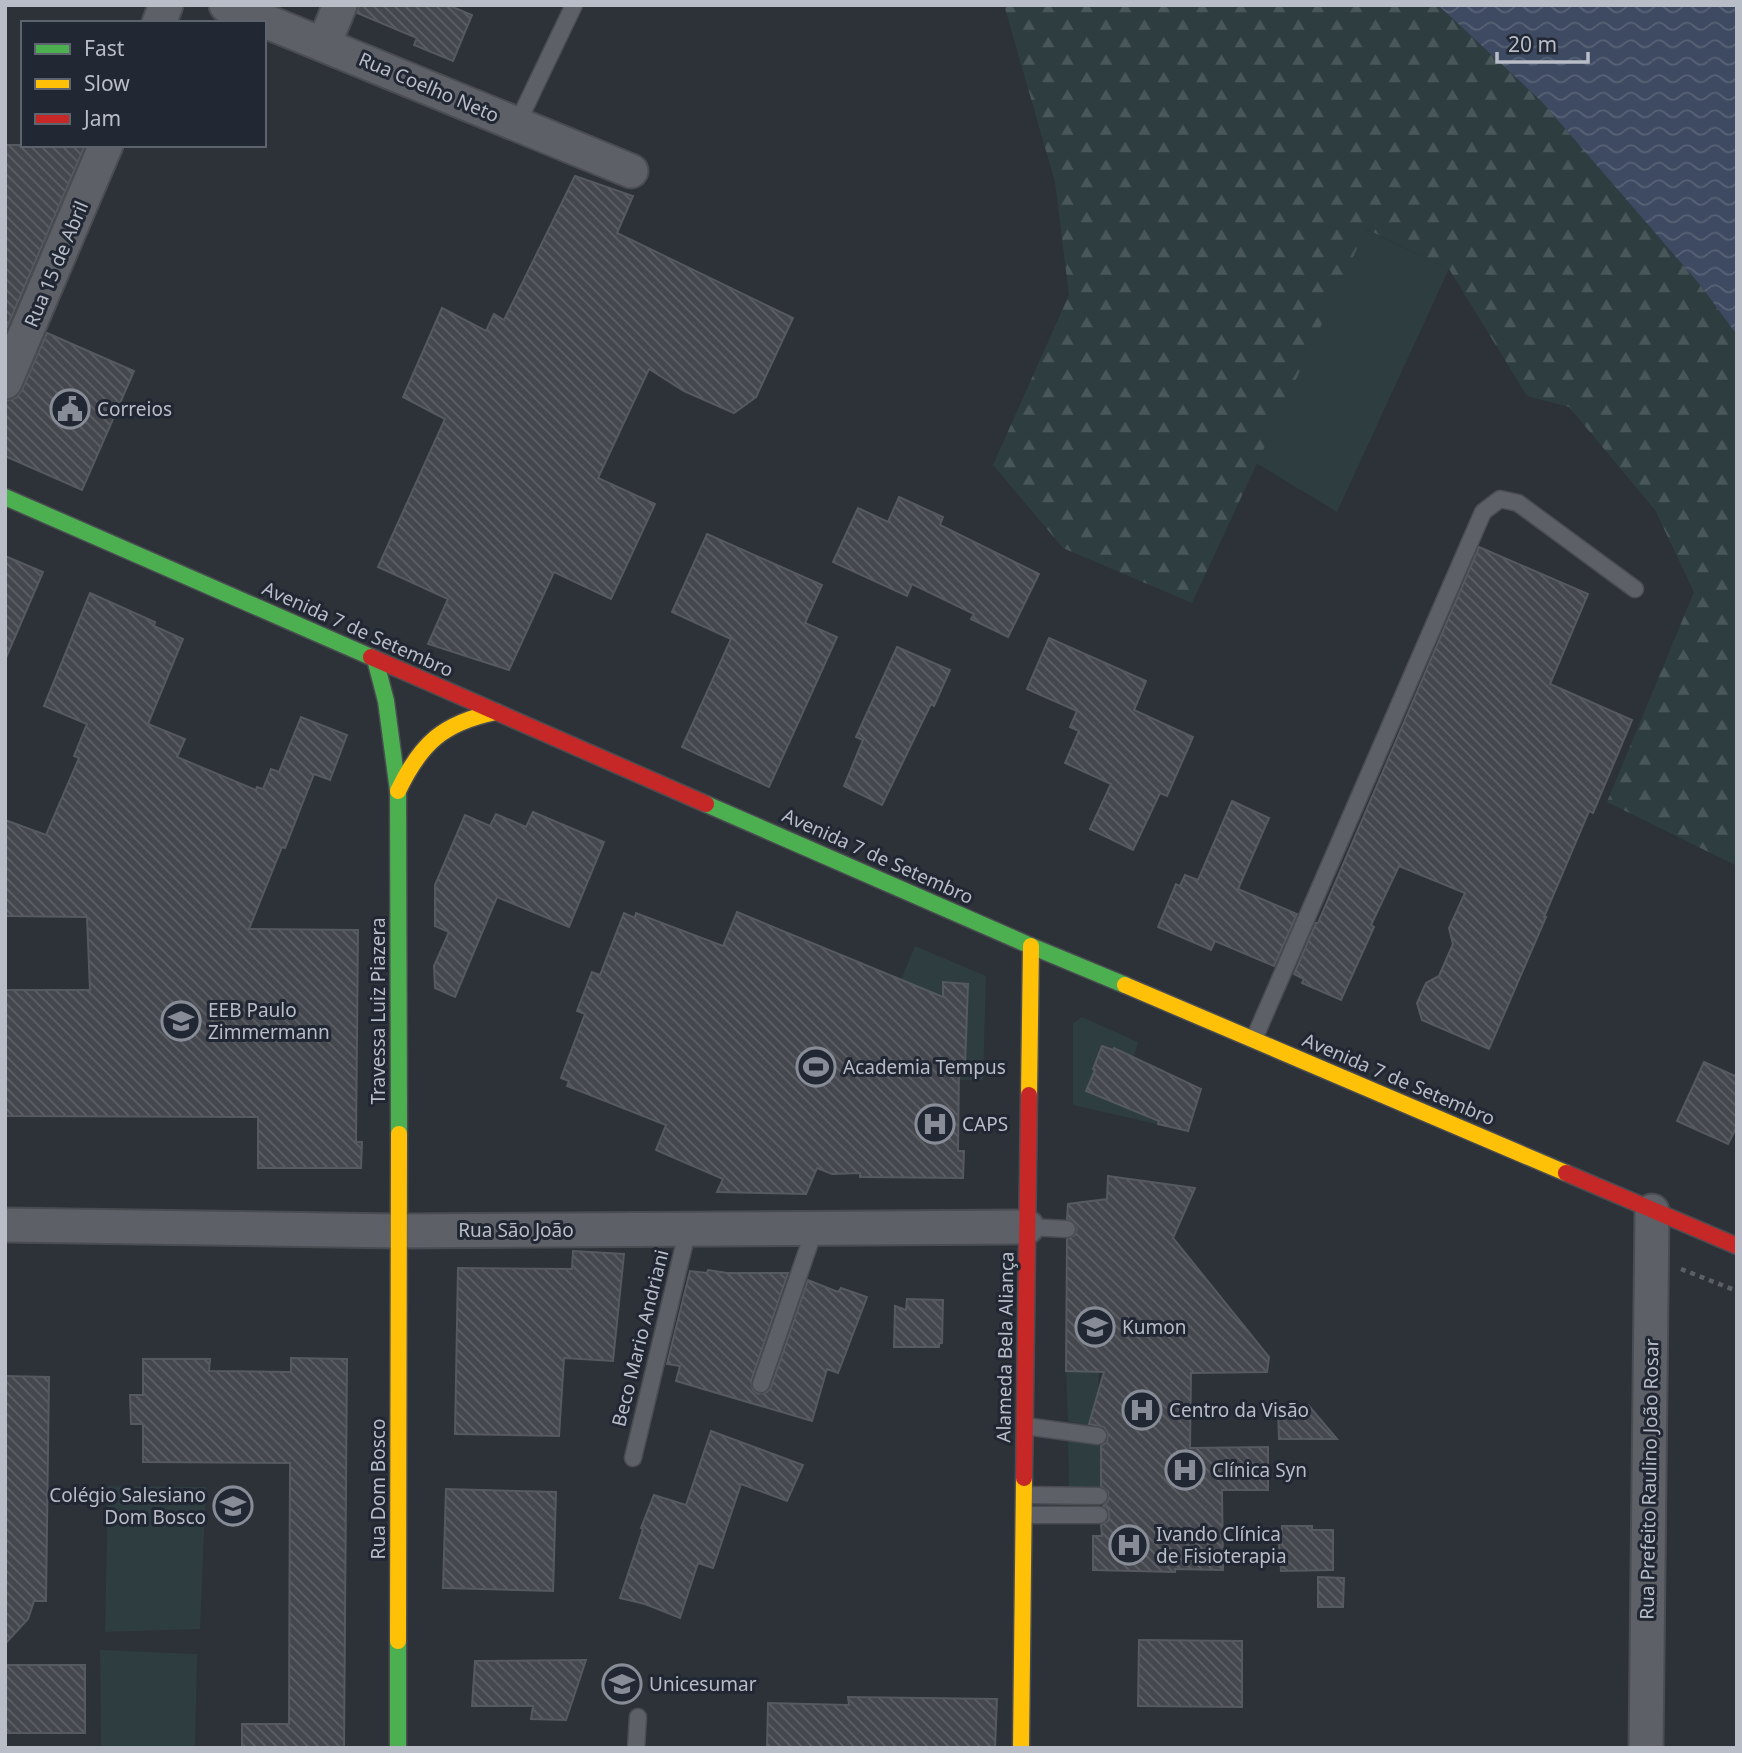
<svg xmlns="http://www.w3.org/2000/svg" width="1742" height="1753" font-family="'Noto Sans',sans-serif">
	<defs>
		<pattern id="forest-firs" width="22" height="20" patternUnits="userSpaceOnUse" patternTransform="scale(1.75)"><rect width="22" height="20" fill="#2d3d40"/><path d="M5 1l3.5 6h-7zM16 11l3.5 6h-7z" fill="#49575a"/></pattern>
		<pattern id="water-waves" width="16" height="10" patternUnits="userSpaceOnUse" patternTransform="scale(1.75)"><rect width="16" height="10" fill="#3e4a61"/><path d="M0 5q4-4 8 0t8 0" fill="none" stroke="#586276"/></pattern>
		<pattern id="building-back-hatch" width="6" height="6" patternUnits="userSpaceOnUse" patternTransform="scale(1.75)"><rect width="6" height="6" fill="#44474d"/><path d="M-1 5l2 2M0 0l6 6M5-1l2 2" fill="none" stroke="#5d6065"/></pattern>
	</defs>
	<rect width="100%" height="100%" fill="#2d3138"/>
	<g fill="#2d3d40">
		<path d="M 1365,229 L 1449,269 L 1337,512 L 1256,463 Z"/>
		<path d="M 915,946 L 986,976 L 983,1080 L 959,1080 L 901,980 Z"/>
		<path d="M 1082,1017 L 1138,1042 L 1134,1056 L 1201,1089 L 1182,1130 L 1073,1105 L 1073,1023 Z"/>
		<path d="M 1066,1371 L 1099,1371 L 1098,1393 L 1089,1427 L 1068,1421 Z"/>
		<path d="M 1068,1440 L 1098,1441 L 1101,1449 L 1101,1492 L 1069,1488 Z"/>
		<path d="M 108,1486 L 206,1487 L 200,1629 L 105,1632 Z"/>
		<path d="M 100,1650 L 197,1654 L 195,1748 L 101,1748 Z"/>
	</g>
	<path fill="url(#forest-firs)" d="M 1004,5 L 1438,5 L 1542,102 L 1701,286 L 1737,335 L 1737,866 L 1607,802 L 1694,592 L 1655,510 L 1569,407 L 1527,396 L 1449,269 L 1366,229 L 1192,603 L 1063,548 L 993,465 L 1069,295 L 1055,182 Z"/>
	<path fill="url(#water-waves)" d="M 1438,5 L 1737,5 L 1737,335 L 1701,286 L 1542,102 Z"/>
	<g fill="url(#building-back-hatch)" stroke="#555960" stroke-width="2">
		<path d="M 359,5 L 448,5 L 472,15 L 453,61 L 414,45 L 417,38 L 357,13 Z"/>
		<path d="M 5,145 L 85,145 L 5,332 Z"/>
		<path d="M 575,176 L 633,196 L 617,233 L 793,318 L 756,397 L 734,413 L 684,391 L 649,369 L 598,478 L 655,504 L 611,599 L 554,572 L 509,670 L 428,644 L 448,599 L 378,567 L 445,419 L 403,397 L 442,308 L 486,331 L 494,314 L 504,320 Z"/>
		<path d="M 47,333 L 134,371 L 82,490 L 5,456 L 5,401 L 16,398 L 22,390 Z"/>
		<path d="M 899,497 L 943,517 L 940,525 L 1039,574 L 1008,637 L 971,619 L 974,614 L 912,584 L 907,596 L 833,562 L 858,508 L 888,522 Z"/>
		<path d="M 707,534 L 822,585 L 805,623 L 837,637 L 769,787 L 682,747 L 731,639 L 672,612 Z"/>
		<path d="M 1479,547 L 1588,594 L 1550,684 L 1632,720 L 1593,813 L 1589,811 L 1544,917 L 1546,917 L 1489,1049 L 1422,1020 L 1417,1003 L 1426,983 L 1439,976 L 1453,944 L 1449,928 L 1465,893 L 1399,866 L 1371,925 L 1374,927 L 1341,1000 L 1302,983 L 1304,979 L 1294,974 L 1316,923 L 1318,923 Z"/>
		<path d="M 5,556 L 43,572 L 5,660 Z"/>
		<path d="M 90,593 L 155,622 L 154,626 L 183,639 L 148,724 L 185,739 L 177,757 L 256,790 L 257,787 L 263,789 L 271,769 L 279,772 L 301,717 L 347,735 L 330,780 L 314,774 L 285,848 L 282,847 L 249,929 L 358,930 L 356,1142 L 362,1142 L 361,1168 L 258,1168 L 258,1117 L 5,1116 L 5,990 L 90,990 L 87,917 L 5,916 L 5,820 L 46,835 L 79,758 L 74,756 L 87,724 L 44,706 Z"/>
		<path d="M 1049,638 L 1146,681 L 1134,710 L 1193,737 L 1167,796 L 1160,793 L 1133,850 L 1090,829 L 1111,784 L 1065,763 L 1079,731 L 1070,727 L 1077,711 L 1027,689 Z"/>
		<path d="M 897,647 L 950,670 L 934,706 L 931,704 L 882,805 L 844,786 L 863,740 L 856,737 Z"/>
		<path d="M 1232,801 L 1269,818 L 1238,889 L 1297,914 L 1274,966 L 1215,941 L 1211,950 L 1158,927 L 1176,884 L 1180,886 L 1185,875 L 1198,880 Z"/>
		<path d="M 533,812 L 604,842 L 569,927 L 497,897 L 455,997 L 435,988 L 434,966 L 449,932 L 435,926 L 435,885 L 465,815 L 490,826 L 496,814 L 526,827 Z"/>
		<path d="M 737,912 L 943,997 L 943,982 L 968,984 L 965,1066 L 959,1066 L 958,1151 L 964,1151 L 963,1178 L 860,1177 L 860,1173 L 832,1174 L 817,1168 L 806,1194 L 717,1192 L 723,1179 L 656,1150 L 666,1125 L 567,1086 L 569,1081 L 561,1078 L 585,1014 L 577,1011 L 592,972 L 600,975 L 624,913 L 635,918 L 636,913 L 723,946 Z"/>
		<path d="M 1102,1046 L 1113,1050 L 1114,1048 L 1201,1089 L 1188,1131 L 1158,1124 L 1159,1121 L 1086,1091 L 1095,1070 L 1093,1069 Z"/>
		<path d="M 1704,1062 L 1737,1077 L 1737,1126 L 1728,1144 L 1677,1121 Z"/>
		<path d="M 1108,1176 L 1195,1188 L 1173,1238 L 1269,1357 L 1267,1372 L 1191,1373 L 1190,1448 L 1268,1447 L 1268,1490 L 1222,1490 L 1223,1570 L 1175,1569 L 1175,1572 L 1093,1570 L 1093,1536 L 1102,1536 L 1101,1525 L 1108,1521 L 1109,1516 L 1108,1509 L 1103,1506 L 1108,1501 L 1108,1492 L 1101,1486 L 1101,1446 L 1107,1442 L 1108,1433 L 1104,1427 L 1089,1424 L 1104,1372 L 1066,1371 L 1067,1239 L 1075,1235 L 1077,1229 L 1073,1221 L 1067,1219 L 1068,1204 L 1107,1199 Z"/>
		<path d="M 573,1251 L 624,1254 L 613,1361 L 564,1358 L 559,1436 L 455,1434 L 458,1268 L 572,1269 Z"/>
		<path d="M 708,1270 L 727,1273 L 788,1273 L 751,1381 L 753,1390 L 758,1394 L 767,1392 L 771,1387 L 808,1280 L 838,1292 L 841,1288 L 867,1297 L 838,1373 L 827,1369 L 812,1421 L 676,1381 L 680,1366 L 667,1364 L 690,1271 L 707,1273 Z"/>
		<path d="M 907,1299 L 943,1300 L 942,1343 L 939,1343 L 939,1347 L 894,1347 L 895,1306 L 906,1310 Z"/>
		<path d="M 291,1358 L 347,1359 L 344,1748 L 242,1748 L 242,1724 L 289,1724 L 290,1463 L 143,1462 L 143,1424 L 131,1424 L 130,1395 L 143,1395 L 143,1359 L 210,1359 L 209,1371 L 291,1372 Z"/>
		<path d="M 5,1376 L 49,1377 L 46,1601 L 34,1601 L 28,1619 L 5,1644 Z"/>
		<path d="M 1308,1405 L 1337,1439 L 1279,1439 L 1278,1406 Z"/>
		<path d="M 711,1431 L 803,1465 L 787,1501 L 741,1484 L 713,1568 L 698,1563 L 680,1618 L 645,1604 L 620,1598 L 643,1529 L 641,1528 L 654,1495 L 686,1505 Z"/>
		<path d="M 446,1489 L 556,1492 L 553,1591 L 443,1588 Z"/>
		<path d="M 1282,1526 L 1312,1526 L 1312,1530 L 1333,1530 L 1333,1570 L 1281,1571 L 1279,1543 L 1282,1543 Z"/>
		<path d="M 1318,1577 L 1344,1578 L 1343,1607 L 1318,1607 Z"/>
		<path d="M 1139,1640 L 1242,1641 L 1242,1707 L 1138,1706 Z"/>
		<path d="M 586,1660 L 566,1720 L 531,1719 L 533,1706 L 472,1706 L 475,1661 Z"/>
		<rect x="5" y="1665" width="80" height="68"/>
		<path d="M 848,1697 L 997,1699 L 995,1748 L 767,1748 L 768,1703 L 849,1705 Z"/>
	</g>
	<g fill="none" stroke-linecap="round" stroke-linejoin="round">
		<g stroke="#494c51" stroke-width="19">
			<g id="lane">
				<path d="M 517,124 L 574,5"/>
				<path d="M 1254,1039 L 1483,512 L 1500,499 L 1518,503 L 1635,589"/>
				<path d="M 1028,1227 L 1067,1229"/>
				<path d="M 761,1384 L 815,1228"/>
				<path d="M 1025,1426 L 1098,1436"/>
				<path d="M 633,1458 L 688,1229"/>
				<path d="M 1025,1495 L 1099,1496"/>
				<path d="M 1024,1515 L 1099,1515"/>
				<path d="M 636,1748 L 638,1717"/>
			</g>
		</g>
		<g stroke="#494c51" stroke-width="37">
			<g id="street">
				<path d="M 226,5 L 631,171"/>
				<path d="M 159,23 L 166,5"/>
				<path d="M 324,44 L 340,5"/>
				<path d="M 5,382 L 106,145"/>
				<path d="M 5,1225 L 399,1231 L 1027,1227"/>
				<path d="M 1646,1748 L 1652,1211"/>
			</g>
		</g>
		<g stroke="#494c51" stroke-width="19">
			<g id="fast">
				<path d="M 5,497 L 371,657"/>
				<path d="M 375,659 L 386,701 L 398,791 L 399,1134"/>
				<path d="M 706,804 L 1031,946 L 1125,985"/>
				<path d="M 398,1748 L 398,1641"/>
			</g>
		</g>
		<g stroke="#494c51" stroke-width="19">
			<g id="slow">
				<path d="M 398,791 C 421,743 443,723 496,712"/>
				<path d="M 1125,985 L 1566,1173"/>
				<path d="M 1029,1095 L 1031,946"/>
				<path d="M 398,1641 L 399,1134"/>
				<path d="M 1021,1748 L 1024,1478"/>
			</g>
		</g>
		<g stroke="#494c51" stroke-width="19">
			<g id="jam">
				<path d="M 371,657 L 706,804"/>
				<path d="M 1566,1173 L 1737,1246"/>
				<path d="M 1024,1478 L 1029,1095"/>
			</g>
		</g>
		<path stroke="#5b5f65" stroke-width="4.5" stroke-dasharray="5 5" stroke-linecap="butt" d="M 1681,1269 L 1737,1291"/>
		<use href="#lane" stroke="#5d6066" stroke-width="16"/>
		<use href="#street" stroke="#5d6066" stroke-width="33"/>
		<use href="#fast" stroke="#4caf50" stroke-width="16"/>
		<use href="#slow" stroke="#ffc107" stroke-width="16"/>
		<use href="#jam" stroke="#c62828" stroke-width="16"/>
	</g>
	<defs>
		<g id="civic-ring" transform="scale(2.0125)"><circle r="9.5" fill="#212733" stroke="#878c96" stroke-width="1.5"/><path d="M-.6-6.5H3V-4.5H.6V-3L4-1V1h2V6H-6V1h2V-1L-.6-3ZM-1.2 2.5V6h2.4V2.5Z" fill="#878c96"/></g>
		<g id="school-ring" transform="scale(2.0125)"><circle r="9.5" fill="#212733" stroke="#878c96" stroke-width="1.5"/><path d="M0-5L7-2L0 1L-7-2ZM-4 1L0 2.5L4 1V4Q0 6-4 4Z" fill="#878c96"/></g>
		<g id="stadium-ring" transform="scale(2.0125)"><circle r="9.5" fill="#212733" stroke="#878c96" stroke-width="1.5"/><path d="M0-5a6.5 5 0 1 0 0 10a6.5 5 0 1 0 0-10ZM-3.5-1.8h7v3.6h-7Z" fill="#878c96"/></g>
		<g id="hospital-ring" transform="scale(2.0125)"><circle r="9.5" fill="#212733" stroke="#878c96" stroke-width="1.5"/><path d="M-5-5h3v3.5h4V-5h3V5h-3V1.5h-4V5h-3Z" fill="#878c96"/></g>
		<g id="university-ring" transform="scale(2.0125)"><circle r="9.5" fill="#212733" stroke="#878c96" stroke-width="1.5"/><path d="M0-5L7-2L0 1L-7-2ZM-4 1L0 2.5L4 1V4Q0 6-4 4Z" fill="#878c96"/></g>
	</defs>
	<g fill-rule="evenodd">
		<use href="#civic-ring" x="70" y="409"/>
		<use href="#school-ring" x="181" y="1021"/>
		<use href="#stadium-ring" x="816" y="1067"/>
		<use href="#hospital-ring" x="935" y="1124"/>
		<use href="#university-ring" x="1095" y="1327"/>
		<use href="#hospital-ring" x="1142" y="1410"/>
		<use href="#hospital-ring" x="1185" y="1470"/>
		<use href="#school-ring" x="233" y="1506"/>
		<use href="#hospital-ring" x="1129" y="1545"/>
		<use href="#university-ring" x="622" y="1684"/>
	</g>
	<g text-anchor="middle" dominant-baseline="central" stroke-width="6" stroke-linejoin="round" paint-order="stroke">
		<g font-size="19" fill="#b8bdc8" stroke="#212733">
			<text transform="translate(429 87) rotate(23)">Rua Coelho Neto</text>
			<text transform="translate(56 264) rotate(-67)">Rua 15 de Abril</text>
			<text transform="translate(358 629) rotate(24)">Avenida 7 de Setembro</text>
			<text transform="translate(878 856) rotate(24)">Avenida 7 de Setembro</text>
			<text transform="translate(378 1011) rotate(-90)">Travessa Luiz Piazera</text>
			<text transform="translate(1399 1079) rotate(23)">Avenida 7 de Setembro</text>
			<text x="516" y="1230">Rua São João</text>
			<text transform="translate(640 1338) rotate(-76)">Beco Mario Andriani</text>
			<text transform="translate(1005 1347) rotate(-89)">Alameda Bela Aliança</text>
			<text transform="translate(1649 1479) rotate(-89)">Rua Prefeito Raulino João Rosar</text>
			<text transform="translate(378 1489) rotate(-90)">Rua Dom Bosco</text>
		</g>
		<g font-size="19" fill="#b8bdc8" stroke="#212733" text-anchor="start">
			<text x="97" y="409">Correios</text>
			<text x="208" y="1010">EEB Paulo<tspan x="208" dy="22">Zimmermann</tspan></text>
			<text x="843" y="1067">Academia Tempus</text>
			<text x="962" y="1124">CAPS</text>
			<text x="1122" y="1327">Kumon</text>
			<text x="1169" y="1410">Centro da Visão</text>
			<text x="1212" y="1470">Clínica Syn</text>
			<text x="206" y="1495" text-anchor="end">Colégio Salesiano<tspan x="206" dy="22">Dom Bosco</tspan></text>
			<text x="1156" y="1534">Ivando Clínica<tspan x="1156" dy="22">de Fisioterapia</tspan></text>
			<text x="649" y="1684">Unicesumar</text>
		</g>
	</g>
	<rect width="1742" height="1753" fill="none" stroke="#b8bdc8" stroke-width="14"/>
	<rect x="21" y="21" width="245" height="126" fill="#212733" stroke="#5d636f" stroke-width="2"/>
	<rect x="35" y="44" width="35" height="10" fill="#4caf50" stroke="#5d636f" stroke-width="2"/>
	<text x="84" y="56" font-size="21" fill="#b8bdc8">Fast</text>
	<rect x="35" y="79" width="35" height="10" fill="#ffc107" stroke="#5d636f" stroke-width="2"/>
	<text x="84" y="91" font-size="21" fill="#b8bdc8">Slow</text>
	<rect x="35" y="114" width="35" height="10" fill="#c62828" stroke="#5d636f" stroke-width="2"/>
	<text x="84" y="126" font-size="21" fill="#b8bdc8">Jam</text>
	<path d="M1497 52v10h91v-10" fill="none" stroke="#b8bdc8" stroke-width="3.5"/>
	<text x="1508" y="52" font-size="21" fill="#b8bdc8" stroke="#212733" stroke-width="5" paint-order="stroke">20 m</text>
</svg>
